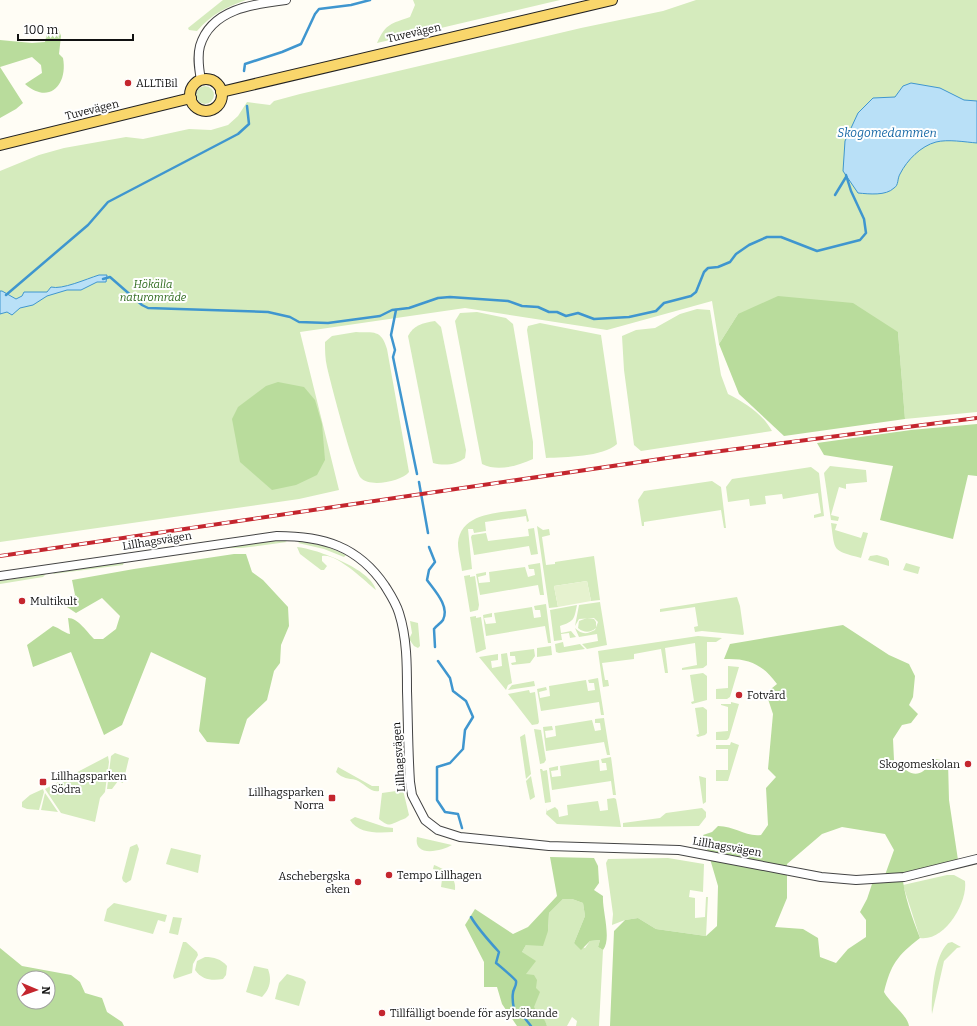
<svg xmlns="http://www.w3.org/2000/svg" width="977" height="1026" font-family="Bitter,serif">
	<rect width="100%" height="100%" fill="#fffdf5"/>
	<g fill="#d5ebbd">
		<path d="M 223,0 L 246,0 C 226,7 212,14 197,31 L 189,30 L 188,28 Z"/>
		<path d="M 413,0 L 560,0 L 377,43 C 386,23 391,24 410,17 L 415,5 Z"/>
		<path d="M 696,0 L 977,0 L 977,412 L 905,419 L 898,332 L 738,314 L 719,344 L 712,301 L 607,330 L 465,308 L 300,332 L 339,490 L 299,499 L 0,542 L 0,171 L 39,155 L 64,148 L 126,137 L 143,139 L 189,129 L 211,130 L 228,125 L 238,116 L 247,102 L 270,105 L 274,101 L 300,94 L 581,28 L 663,11 Z"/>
		<circle cx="205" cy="95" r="9"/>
		<path d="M 697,309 L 710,310 L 721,375 L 728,394 C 745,403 763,414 772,431 L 641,451 L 634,445 L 624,370 L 622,336 L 636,330 L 655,328 L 680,314 Z"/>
		<path d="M 477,312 L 506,318 L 513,324 L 533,442 L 533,459 C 517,466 498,472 482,464 L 455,321 L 460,313 Z"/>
		<path d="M 435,321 L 441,327 L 466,450 L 465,458 C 456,465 444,466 433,463 L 408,336 C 414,325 422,323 435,321 Z"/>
		<path d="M 540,323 L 601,335 L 617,444 C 603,457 565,457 546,458 L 527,330 L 528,326 Z"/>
		<path d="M 356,332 C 374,333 381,329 387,349 L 409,472 C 402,481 370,488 361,478 C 353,469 331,384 327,367 C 325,359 325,350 325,342 L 332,336 Z"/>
		<path d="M 830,466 L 866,470 L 867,482 L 846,484 L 846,489 L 839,487 L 831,515 L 839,517 L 838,521 L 831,520 L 824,473 Z"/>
		<path d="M 811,467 L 819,473 L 824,516 L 814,518 L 814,515 L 821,513 L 818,493 L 783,499 L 782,494 L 765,496 L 766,504 L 750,506 L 749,499 L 728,502 L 726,487 L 732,479 Z"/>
		<path d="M 712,481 L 721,487 L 726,528 L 724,528 L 721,510 L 644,522 L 644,526 L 642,526 L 638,500 L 644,491 Z"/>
		<path d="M 526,509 L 529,521 L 527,522 L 526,516 L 485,522 L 486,531 L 474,533 L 473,529 L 468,529 L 472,569 L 462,571 C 461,562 458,552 458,543 C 461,511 502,513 526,509 Z"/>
		<path d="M 831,523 L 837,524 L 835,530 L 861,538 L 863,532 L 868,533 L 861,558 C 832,550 835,552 831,523 Z"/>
		<path d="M 537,526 L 543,530 L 549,529 L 550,535 L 542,537 L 546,565 L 555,564 L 555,562 L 594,556 L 600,600 L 591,601 L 587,581 L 554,586 L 558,607 L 549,608 Z"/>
		<path d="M 534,528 L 538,554 L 531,555 L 529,546 L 474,555 L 471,537 L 472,535 L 486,533 L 488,541 L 529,536 L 528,529 Z"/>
		<path d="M 274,540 L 283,540 L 287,542 L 242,548 L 225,548 Z"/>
		<path d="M 301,541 L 328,547 L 346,555 L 344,557 L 324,549 L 298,543 Z"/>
		<path d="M 297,547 C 317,549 371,569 376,590 C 366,582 336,552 322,556 L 322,561 L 327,566 L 324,570 L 321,570 L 300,554 Z"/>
		<path d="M 877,555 L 887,558 L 889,561 L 889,566 L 868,560 L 870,556 Z"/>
		<path d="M 122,562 L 124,562 L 123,565 L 53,574 L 54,573 Z"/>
		<path d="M 540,563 L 544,595 L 540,595 L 538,585 L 480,595 L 476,574 L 486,572 L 486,575 L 478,577 L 479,583 L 490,582 L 489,572 L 525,567 L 528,577 L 535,575 L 534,569 L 529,569 L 528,565 Z"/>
		<path d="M 906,563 L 920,567 L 918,574 L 903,570 Z"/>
		<path d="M 46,574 L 43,577 L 0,584 L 0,581 Z"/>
		<path d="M 470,575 L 470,577 L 475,576 L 479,605 L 478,610 L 470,612 L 464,576 Z"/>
		<path d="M 737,597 L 740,606 L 744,634 L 743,635 L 702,631 L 695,632 L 694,627 L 698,626 L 695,607 L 660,612 L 660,609 Z"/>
		<path d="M 600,602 L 607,645 L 587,649 L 582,644 L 598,641 L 597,634 L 579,637 L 575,628 C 582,635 587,634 595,630 L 598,622 L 594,618 L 579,619 L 575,626 L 579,605 Z"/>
		<path d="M 546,604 L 551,643 L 548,643 L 545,626 L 486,636 L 483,615 L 492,613 L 492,617 L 484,618 L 486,624 L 496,623 L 494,613 L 532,607 L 534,618 L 541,617 L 540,610 L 535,610 L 534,606 Z"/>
		<path d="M 577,605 C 574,619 575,621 560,626 L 561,633 L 571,631 L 576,637 L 570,638 L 569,633 L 561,634 L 562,640 L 554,641 L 550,610 Z"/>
		<path d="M 476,616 L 476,618 L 481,617 L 486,649 L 476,653 L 470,617 Z"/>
		<path d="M 587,618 L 594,619 L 596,622 L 596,628 C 590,633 584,633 578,628 L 579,621 Z"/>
		<path d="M 410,621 L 418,623 L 420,646 L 418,648 L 414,646 L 409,639 L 412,633 Z"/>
		<path d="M 698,636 L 722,638 L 716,642 L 707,642 L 707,665 L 703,668 L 682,670 L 682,668 L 697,665 L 695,643 L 665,648 L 668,673 L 665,673 L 661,649 L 634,654 L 634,659 L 602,663 L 605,680 L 608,680 L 609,686 L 603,687 L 598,651 Z"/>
		<path d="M 563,642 L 564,647 L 580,644 L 585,649 L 559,653 L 556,652 L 555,644 Z"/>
		<path d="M 551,646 L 552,655 L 537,657 L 537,648 Z"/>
		<path d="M 534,649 L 535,656 L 530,663 L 512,665 L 511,663 L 516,662 L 515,656 L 510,656 L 510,652 Z"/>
		<path d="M 507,653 L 512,683 L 508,685 L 506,690 L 479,657 L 498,654 L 498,660 L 491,661 L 492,668 L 502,666 L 501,654 Z"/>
		<path d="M 728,666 L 739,667 L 730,697 L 727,699 L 716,699 L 716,689 L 728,688 Z"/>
		<path d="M 703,673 L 707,676 L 707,700 L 692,704 L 691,702 L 694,701 L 690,675 Z"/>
		<path d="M 598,678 L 604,715 L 601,715 L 599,702 L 541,711 L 537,689 L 546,687 L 547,690 L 539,692 L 540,698 L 550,696 L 549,686 L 586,680 L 588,691 L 595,690 L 594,683 L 589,683 L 588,680 Z"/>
		<path d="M 534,681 L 535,686 L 508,690 L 512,685 Z"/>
		<path d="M 529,690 L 530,693 L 535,692 L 539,722 L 538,724 L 532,725 L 508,694 Z"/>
		<path d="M 731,702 L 739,704 L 729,738 L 727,740 L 716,740 L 716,732 L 728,731 L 728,707 L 721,705 L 721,704 L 731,704 Z"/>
		<path d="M 703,707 L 707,710 L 707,733 L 705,735 L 698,737 L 696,735 L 699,734 L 695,708 Z"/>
		<path d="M 604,718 L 610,755 L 607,755 L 604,742 L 546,751 L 543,727 L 552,726 L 553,730 L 545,731 L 546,738 L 556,736 L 555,726 L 592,720 L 595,731 L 601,730 L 600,723 L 595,723 L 595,719 Z"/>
		<path d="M 534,729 L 541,730 L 546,760 L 544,763 L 540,764 Z"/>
		<path d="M 525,734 L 531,774 L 526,779 L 520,737 Z"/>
		<path d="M 731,742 L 739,745 L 728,781 L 716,781 L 716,770 L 728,770 L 728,749 L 716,749 L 716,745 L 730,745 Z"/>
		<path d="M 115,753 L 129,758 L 123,783 L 118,781 L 112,789 L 107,789 L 111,756 Z"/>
		<path d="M 108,756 L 109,762 L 105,792 L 100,798 L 95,822 L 61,813 L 45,789 Z"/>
		<path d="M 611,757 L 616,795 L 613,795 L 611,781 L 552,790 L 549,768 L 558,766 L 558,770 L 551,771 L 552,777 L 561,776 L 560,766 L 599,760 L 600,771 L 607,770 L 606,763 L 602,763 L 601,759 Z"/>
		<path d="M 338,767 L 372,786 L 379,786 L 379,791 C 371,793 364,783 356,780 C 348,778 343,779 336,772 Z"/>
		<path d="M 540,769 L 542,769 L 543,771 L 547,770 L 551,802 L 545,803 Z"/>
		<path d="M 531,776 L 535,797 L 530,800 L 526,781 Z"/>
		<path d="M 699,776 L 706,778 L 706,802 L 703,804 Z"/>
		<path d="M 43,789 L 44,792 L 39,810 L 27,809 L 22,807 L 22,802 L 30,795 Z"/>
		<path d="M 403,790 L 409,815 C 406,819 403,819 399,821 C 389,825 389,827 379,819 L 382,793 Z"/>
		<path d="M 45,793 L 58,812 L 41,810 Z"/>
		<path d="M 614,798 L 616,799 L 621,827 L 557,824 L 546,814 L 547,808 L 547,811 L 555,807 L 558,810 L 559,817 L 568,815 L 567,805 L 598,801 L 600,811 L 608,810 L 607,799 Z"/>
		<path d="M 702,808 L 706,812 L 706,817 L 699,826 L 623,827 L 623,823 L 660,818 L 666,813 Z"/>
		<path d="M 355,817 L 385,827 L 393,828 L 393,832 C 379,833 358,834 350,820 Z"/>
		<path d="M 417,837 L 452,845 C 442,851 413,858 417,837 Z"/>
		<path d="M 137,844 L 139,849 L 131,880 L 126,883 L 123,881 L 122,878 L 130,847 Z"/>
		<path d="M 171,848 L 201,855 L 198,873 L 166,864 Z"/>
		<path d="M 668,858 L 704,864 L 703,892 L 690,890 L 689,897 L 695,898 L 695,918 L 705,917 L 706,897 L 708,897 L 706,936 L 656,929 L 638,918 L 625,920 L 612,925 L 613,914 L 606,863 L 608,859 Z"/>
		<path d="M 434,865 C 445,869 457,877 455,890 L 441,887 L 443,872 L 433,869 Z"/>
		<path d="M 947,875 L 954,875 L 965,881 C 968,903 944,942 920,938 L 903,885 Z"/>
		<path d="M 563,899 L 572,899 L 583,903 L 585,916 L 574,943 L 585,948 L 590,941 L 600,940 L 598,947 L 603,950 L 599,1026 L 576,1026 L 577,1021 L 572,1017 L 567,1026 L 547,1026 C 544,1016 536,1015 534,1008 C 533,1003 536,994 536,988 L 526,974 L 522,952 L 526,945 L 548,931 L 549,913 Z"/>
		<path d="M 114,903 L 167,915 L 165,922 L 158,920 L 153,934 L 104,921 L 107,909 Z"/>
		<path d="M 173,917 L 182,918 L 178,935 L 169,933 Z"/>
		<path d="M 183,942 L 186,942 L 197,952 L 198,955 L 193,964 L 192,973 L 174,979 L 173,976 Z"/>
		<path d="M 952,942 L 961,947 L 957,948 L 944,961 L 932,1014 C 931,996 934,956 948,943 Z"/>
		<path d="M 205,957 C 214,957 221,959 227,966 L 226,975 L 223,979 C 212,981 202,980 195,970 L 197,961 Z"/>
		<path d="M 254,966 L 268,969 C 272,980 270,989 262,997 L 246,992 Z"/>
		<path d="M 287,974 L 303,979 L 306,982 L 299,1006 L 275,999 L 279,983 Z"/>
	</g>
	<g fill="#b9dc9c" fill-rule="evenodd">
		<path d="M 53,26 L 58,28 L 61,36 L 59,54 L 63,58 C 68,85 49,105 25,84 L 42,73 L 41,65 L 32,57 L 0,67 L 23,103 L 16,109 L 0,118 L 0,40 L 32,43 L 45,42 L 47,33 Z"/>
		<path d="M 778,296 L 853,303 L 898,332 L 905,419 L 784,436 L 739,394 L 719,344 L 738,314 Z"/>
		<path d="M 278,382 L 304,387 L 315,400 L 322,424 L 325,460 L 317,475 L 296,485 L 272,490 L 240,462 L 232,419 L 238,407 L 266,386 Z"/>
		<path d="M 977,424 L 977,476 L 968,475 L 953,539 L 880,520 L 893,466 L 824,455 L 817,443 L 911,430 Z"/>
		<path d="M 234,554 L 246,554 L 252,572 L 263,580 L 288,607 L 289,626 L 281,645 L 280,663 L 274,671 L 267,700 L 247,719 L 239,744 L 207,742 L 199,731 L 206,678 L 151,652 L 122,725 L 104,735 L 71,652 L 33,667 L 27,645 L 53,626 C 60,628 64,633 70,634 L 68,618 C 78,618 87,632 94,639 L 103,639 L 116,629 L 120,616 L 102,598 L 76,613 L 67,607 L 68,603 L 75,595 L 72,580 L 134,569 Z"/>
		<path d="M 843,625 L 889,655 L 909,664 L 915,676 L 913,697 L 909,705 L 918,714 L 911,723 L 902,725 L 893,739 L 894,760 C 911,776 919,781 934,759 L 948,761 L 949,800 L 958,860 L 902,873 C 904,896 912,917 920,938 C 897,956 891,964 884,992 C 890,1003 908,1016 909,1026 L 610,1026 L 614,931 L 625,920 L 638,918 L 656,929 L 706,936 L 717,926 L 718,886 L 703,835 L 712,832 L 718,826 C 735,826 745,837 761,835 L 768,825 L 766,788 L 776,777 L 768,769 L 773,714 L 766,693 L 777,684 C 762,664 749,658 724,659 L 730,644 ZM 842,827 L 885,834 L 894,850 L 885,875 L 872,884 L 867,899 L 860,912 L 866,920 L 866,937 L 848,949 L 836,963 L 820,957 L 818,938 L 803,929 L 775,927 L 787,898 L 787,864 L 822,834 Z"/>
		<path d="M 550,857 L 594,858 L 598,866 L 599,883 L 594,890 L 603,896 C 602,910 612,939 603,950 L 598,947 L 600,940 L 590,941 L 581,950 L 574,943 L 585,916 L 583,903 L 572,899 L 563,899 L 549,913 L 548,931 L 543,946 L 526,945 L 522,952 L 536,961 L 526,974 L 534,975 L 537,980 L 536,988 L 540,992 L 534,1007 C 538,1015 545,1017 547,1026 L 517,1026 L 502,1004 L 497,987 L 484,987 L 484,962 L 465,925 L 475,909 L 513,934 L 528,927 L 557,896 Z"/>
		<path d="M 0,948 L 22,966 L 71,975 L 80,982 L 85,993 L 102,998 L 107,1012 L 122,1022 L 124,1026 L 0,1026 ZM 24,978 L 48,978 L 48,1002 L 24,1002 Z"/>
	</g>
	<path fill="#e6f2cf" d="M 587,581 L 591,601 L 558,607 L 554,586 Z"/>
	<g fill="#b9e0f7" stroke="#3f96cf">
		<path d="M 911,83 L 940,88 L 964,100 L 977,101 L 977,143 C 965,142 948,139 936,142 C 921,146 907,160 900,174 C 897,179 899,185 894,188 C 886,196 869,194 858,193 L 843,171 L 845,141 L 858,113 L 873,98 L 895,97 L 903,86 Z"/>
		<path d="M 99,275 L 107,275 L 106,282 L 97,282 L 81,290 L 67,290 L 47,296 L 33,305 L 20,308 L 12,315 L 7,312 L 0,314 L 0,291 L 2,291 L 16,299 L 22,296 L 24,292 L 47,292 L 51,287 C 62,290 86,279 99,275 Z"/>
	</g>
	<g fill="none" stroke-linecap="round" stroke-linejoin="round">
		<g stroke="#3f96cf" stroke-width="2.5">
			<path d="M 244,71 L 245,64 L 282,52 L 301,44 L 315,14 L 319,9 L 351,5 L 370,0"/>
			<path d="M 835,195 L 846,177"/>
			<path d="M 103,279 L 110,277 L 142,305 L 148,308 L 268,312 L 290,317 L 299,322 L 328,323 L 380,316 L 392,310 L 409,308 L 438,298 L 450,297 L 508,301 L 522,306 L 538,307 L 549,312 L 557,312 L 566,316 L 578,313 L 594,319 L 629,317 L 656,311 L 664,303 L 691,296 L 696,292 L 704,272 L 708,268 L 718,267 L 730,262 L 736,254 L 749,245 L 767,237 L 781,237 L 817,251 L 860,240 L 866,233 L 864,219 L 851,191 L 846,175"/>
			<path d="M 6,295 L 88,225 L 108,202 L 238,134 L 249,124 L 247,106"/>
			<path d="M 396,310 L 391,335 L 395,350 L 393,357 L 417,474"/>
			<path d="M 419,482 L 428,533"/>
			<path d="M 429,547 L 435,562 L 429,570 L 427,580 C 434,590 450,606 443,620 C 441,623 436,626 434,629 L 435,647"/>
			<path d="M 438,661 L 450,678 L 453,691 L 466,701 L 473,717 L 465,730 L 463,749 L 450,763 L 437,767 L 437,800 L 445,812 L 458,814 L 462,828"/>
			<path d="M 471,917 C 478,929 489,941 499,952 L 496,963 C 500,966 515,979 516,981 C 517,986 513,989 513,993 C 512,998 513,1004 514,1009 L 516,1011 L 522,1011 L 523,1016 L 531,1026"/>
		</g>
		<g stroke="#444" stroke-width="10">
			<g id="minor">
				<path d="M 201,80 C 199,69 197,57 200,46 C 211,9 253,4 286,0"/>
				<path d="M 0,576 L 277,536 C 323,536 358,546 385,586 C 390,594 396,603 399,613 C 407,638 407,665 407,691 C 408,721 408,752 410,782 L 412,795 L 425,820 L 438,830 L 460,837 L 549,846 L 679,850 L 821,877 L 856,880 L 904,877 L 977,859"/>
			</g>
		</g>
		<g stroke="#222" stroke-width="12">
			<g id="major">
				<circle cx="206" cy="95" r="16"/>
				<path d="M 221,92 L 612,0"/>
				<path d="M 0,145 L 191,98"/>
			</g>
		</g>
		<use href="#minor" stroke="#fff" stroke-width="8"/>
		<use href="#major" stroke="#f9d66b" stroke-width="10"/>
		<g stroke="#c4262e" stroke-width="4">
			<path id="rail" d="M 0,556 L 674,457 L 977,418"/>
		</g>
		<use href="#rail" stroke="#fff" stroke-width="2.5" stroke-dasharray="8" stroke-linecap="butt"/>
	</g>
	<g fill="#c4262e" stroke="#fff" stroke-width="1.5">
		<circle cx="128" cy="83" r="4"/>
		<circle cx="22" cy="601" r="4"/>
		<circle cx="739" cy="695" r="4"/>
		<circle cx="968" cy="764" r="4"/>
		<rect x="39" y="778" width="8" height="8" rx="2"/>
		<rect x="328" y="794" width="8" height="8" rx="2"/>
		<circle cx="389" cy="875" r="4"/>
		<circle cx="358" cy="882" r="4"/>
		<circle cx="382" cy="1013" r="4"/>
	</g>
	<g text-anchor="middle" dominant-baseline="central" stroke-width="4" stroke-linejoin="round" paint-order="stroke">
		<g font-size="11" fill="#111" stroke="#fff">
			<text transform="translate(414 33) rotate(-13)">Tuvevägen</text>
			<text transform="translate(92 110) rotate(-14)">Tuvevägen</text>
			<text transform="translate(157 541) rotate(-9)">Lillhagsvägen</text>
			<text transform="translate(399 757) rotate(-94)">Lillhagsvägen</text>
			<text transform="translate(727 847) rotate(10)">Lillhagsvägen</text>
		</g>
		<g font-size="11" fill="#111" stroke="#fff" text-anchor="start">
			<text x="136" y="83">ALLTiBil</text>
			<text x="30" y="601">Multikult</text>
			<text x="747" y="695">Fotvård</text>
			<text x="960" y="764" text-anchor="end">Skogomeskolan</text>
			<text x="51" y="776">Lillhagsparken<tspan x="51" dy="13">Södra</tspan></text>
			<text x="324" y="792" text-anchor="end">Lillhagsparken<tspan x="324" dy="13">Norra</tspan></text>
			<text x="397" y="875">Tempo Lillhagen</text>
			<text x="350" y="876" text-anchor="end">Aschebergska<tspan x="350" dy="13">eken</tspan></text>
			<text x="390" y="1013">Tillfälligt boende för asylsökande</text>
		</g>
		<g font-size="11" font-style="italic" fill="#2f6b1f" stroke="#fff">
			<text x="153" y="284">Hökälla<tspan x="153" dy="13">naturområde</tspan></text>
		</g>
		<g font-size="12" font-style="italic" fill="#1768a6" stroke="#fff">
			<text x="887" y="133">Skogomedammen</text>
		</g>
	</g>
	<g transform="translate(36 990) rotate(92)"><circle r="19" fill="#ffffff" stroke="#a0a0a0"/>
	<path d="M0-3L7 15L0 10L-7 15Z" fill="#c4262e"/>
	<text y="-6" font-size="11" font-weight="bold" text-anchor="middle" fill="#111111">N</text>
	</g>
	<path d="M18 34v6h115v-6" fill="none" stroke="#111111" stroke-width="2"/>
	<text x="24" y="34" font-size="12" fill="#111111" stroke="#ffffff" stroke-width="3" paint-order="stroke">100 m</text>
</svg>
